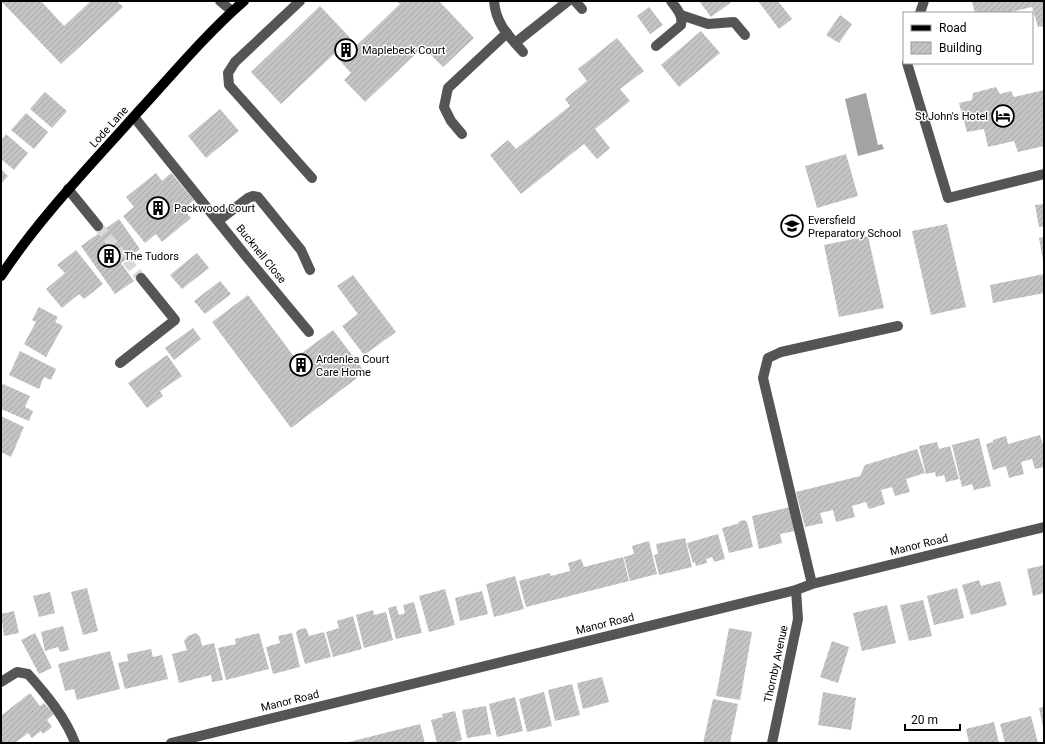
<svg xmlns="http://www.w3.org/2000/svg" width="1045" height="744" font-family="Roboto,sans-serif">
	<defs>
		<pattern id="building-hatch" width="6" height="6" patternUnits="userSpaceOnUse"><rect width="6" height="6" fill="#c4c4c4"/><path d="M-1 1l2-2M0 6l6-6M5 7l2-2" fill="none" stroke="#a7a7a7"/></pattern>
	</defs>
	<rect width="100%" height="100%" fill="#fff"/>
	<path fill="#a3a3a3" d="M 866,93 L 878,145 L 882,144 L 884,149 L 858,156 L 845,99 Z"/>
	<g fill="url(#building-hatch)">
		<path d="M 1,1 L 41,1 L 64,26 L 91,1 L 117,1 L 123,7 L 61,64 Z"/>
		<path d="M 397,1 L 439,1 L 474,38 L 443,67 L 423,47 L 365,102 L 344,80 L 351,73 L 334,54 L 281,104 L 251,72 L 320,6 L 357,45 L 400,4 Z"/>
		<path d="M 699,1 L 733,1 L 711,17 Z"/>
		<path d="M 758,1 L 778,1 L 792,19 L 779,29 Z"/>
		<path d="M 972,1 L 1044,1 L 1044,26 L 1038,27 L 1032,7 L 1006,13 L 975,13 Z"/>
		<path d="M 649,7 L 663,25 L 650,34 L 637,16 Z"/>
		<path d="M 840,15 L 852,24 L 839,43 L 826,35 Z"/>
		<path d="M 701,31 L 720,53 L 679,87 L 661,65 Z"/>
		<path d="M 617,38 L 644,71 L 620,89 L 630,101 L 595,129 L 610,148 L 597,159 L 584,144 L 521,194 L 490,155 L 508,140 L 516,149 L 570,106 L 565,99 L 587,81 L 578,69 Z"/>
		<path d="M 996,87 L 1000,94 L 1011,91 L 1014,97 L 1044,90 L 1044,146 L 1018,152 L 1014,141 L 988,147 L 984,129 L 967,132 L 959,103 L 972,100 L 973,93 Z"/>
		<path d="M 45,92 L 67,111 L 52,128 L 30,109 Z"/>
		<path d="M 220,109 L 239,131 L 206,158 L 188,136 Z"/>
		<path d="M 26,113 L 48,132 L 34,149 L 11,130 Z"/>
		<path d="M 6,134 L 28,153 L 14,170 L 1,159 L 1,140 Z"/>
		<path d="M 846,154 L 858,196 L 817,208 L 805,166 Z"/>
		<path d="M 1,169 L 8,176 L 1,184 Z"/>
		<path d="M 156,173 L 162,181 L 171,173 L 194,200 L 183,209 L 191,218 L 162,242 L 156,234 L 145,243 L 123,216 L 134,207 L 126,197 Z"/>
		<path d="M 1044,204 L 1044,226 L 1039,227 L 1035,205 Z"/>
		<path d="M 119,219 L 140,249 L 121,263 L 134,281 L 115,294 L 81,246 Z"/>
		<path d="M 947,224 L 966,307 L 931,315 L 912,231 Z"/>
		<path d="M 868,236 L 884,308 L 839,317 L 824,245 Z"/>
		<path d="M 1044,237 L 1044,259 L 1043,260 L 1039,238 Z"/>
		<path d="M 76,250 L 103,284 L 84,299 L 79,294 L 62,308 L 46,289 L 65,273 L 57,265 Z"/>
		<path d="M 197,253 L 209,268 L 182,289 L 170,275 Z"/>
		<path d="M 1044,274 L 1044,293 L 993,303 L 990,285 Z"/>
		<path d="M 353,275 L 396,332 L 364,355 L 342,326 L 358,314 L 337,286 Z"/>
		<path d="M 220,281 L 231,294 L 205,314 L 194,301 Z"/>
		<path d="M 248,295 L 295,358 L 333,330 L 365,372 L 291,428 L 212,322 Z"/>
		<path d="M 39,307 L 58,317 L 55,322 L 63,326 L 46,357 L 24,344 L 36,322 L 32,320 Z"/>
		<path d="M 193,328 L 201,339 L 174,360 L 165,348 Z"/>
		<path d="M 20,351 L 56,369 L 51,380 L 44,377 L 39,389 L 9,375 Z"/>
		<path d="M 167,355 L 182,376 L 160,391 L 163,396 L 147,408 L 128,383 Z"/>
		<path d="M 3,384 L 30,396 L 25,407 L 33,411 L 29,421 L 1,409 L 1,387 Z"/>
		<path d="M 1,416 L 24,427 L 11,457 L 1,452 Z"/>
		<path d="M 1040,435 L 1044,448 L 1044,467 L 1035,469 L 1032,459 L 1021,462 L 1024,474 L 1009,478 L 1006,466 L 993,470 L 986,444 L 993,442 L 993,440 L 1006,436 L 1008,444 Z"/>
		<path d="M 979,438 L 991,486 L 974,490 L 972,484 L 962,487 L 952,445 Z"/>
		<path d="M 937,442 L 939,449 L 950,446 L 959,479 L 946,482 L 944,475 L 936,477 L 935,472 L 926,474 L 919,446 Z"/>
		<path d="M 917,449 L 925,473 L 906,479 L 910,492 L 895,496 L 892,487 L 881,490 L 885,504 L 869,509 L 866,502 L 852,506 L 855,517 L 836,522 L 833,510 L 820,513 L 823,523 L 805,527 L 796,492 L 860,476 L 865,465 Z"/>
		<path d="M 790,507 L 795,531 L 780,534 L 782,543 L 759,549 L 752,516 Z"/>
		<path d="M 744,520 L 747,522 L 753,547 L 729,553 L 722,528 L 737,524 L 740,521 Z"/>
		<path d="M 718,534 L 725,559 L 714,562 L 712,557 L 706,559 L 707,563 L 696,566 L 695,562 L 693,563 L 687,543 Z"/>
		<path d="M 685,538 L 692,567 L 659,575 L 654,555 L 658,554 L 656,544 Z"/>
		<path d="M 649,541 L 657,574 L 630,581 L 624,557 L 634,554 L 632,546 Z"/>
		<path d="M 623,557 L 629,581 L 526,607 L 519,581 L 550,573 L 551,576 L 570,571 L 568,563 L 581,559 L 584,567 Z"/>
		<path d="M 1044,565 L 1044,593 L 1033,596 L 1027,569 Z"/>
		<path d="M 515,576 L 524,609 L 494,617 L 486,584 Z"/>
		<path d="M 979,580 L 981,586 L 1000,581 L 1007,605 L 971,615 L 962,585 Z"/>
		<path d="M 87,588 L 98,631 L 83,635 L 71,592 Z"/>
		<path d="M 957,588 L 964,618 L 934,625 L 927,596 Z"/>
		<path d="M 445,589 L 455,625 L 429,632 L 419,596 Z"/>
		<path d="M 482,591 L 488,614 L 460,621 L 455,598 Z"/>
		<path d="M 50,592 L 55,613 L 39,617 L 33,596 Z"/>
		<path d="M 923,600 L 932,636 L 909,641 L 900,605 Z"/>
		<path d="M 414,602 L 422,633 L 396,639 L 388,608 L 396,606 L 399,615 L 405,613 L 403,605 Z"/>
		<path d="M 887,605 L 896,643 L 862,651 L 853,613 Z"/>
		<path d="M 373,610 L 374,615 L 386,612 L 393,640 L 364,648 L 356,615 Z"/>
		<path d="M 14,611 L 19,633 L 4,636 L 1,614 Z"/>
		<path d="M 353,616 L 362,649 L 333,657 L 326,632 L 339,628 L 337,621 Z"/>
		<path d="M 63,626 L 69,650 L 60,652 L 58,647 L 45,651 L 41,632 Z"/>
		<path d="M 305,628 L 307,630 L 309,636 L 324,632 L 331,657 L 305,664 L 296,633 L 298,630 Z"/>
		<path d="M 729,628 L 752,632 L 740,700 L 716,696 Z"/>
		<path d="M 35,633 L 52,668 L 39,674 L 21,640 Z"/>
		<path d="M 196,633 L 200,637 L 202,646 L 214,643 L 223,680 L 212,682 L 211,675 L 179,683 L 172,654 L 187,650 L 184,641 L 188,636 Z"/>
		<path d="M 259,633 L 269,669 L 226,680 L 218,648 L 236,644 L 235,639 Z"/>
		<path d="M 292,633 L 300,667 L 273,674 L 266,647 L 280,643 L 278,636 Z"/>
		<path d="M 832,641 L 849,647 L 838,683 L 820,677 Z"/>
		<path d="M 151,649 L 153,657 L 162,655 L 168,679 L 125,689 L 118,663 L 128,661 L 127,654 Z"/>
		<path d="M 110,651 L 120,689 L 77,700 L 74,689 L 65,691 L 58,664 Z"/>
		<path d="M 602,677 L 609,702 L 583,709 L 577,683 Z"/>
		<path d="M 572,684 L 580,715 L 555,721 L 548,690 Z"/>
		<path d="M 544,692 L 552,726 L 527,732 L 519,699 Z"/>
		<path d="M 823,692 L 856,698 L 851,730 L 818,725 Z"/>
		<path d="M 30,693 L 40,706 L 44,703 L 54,714 L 47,720 L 52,727 L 43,734 L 41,731 L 32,738 L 28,733 L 15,743 L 1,743 L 1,714 L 2,715 Z"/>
		<path d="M 515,697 L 523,731 L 497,737 L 489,704 Z"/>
		<path d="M 713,699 L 738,704 L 730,743 L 703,743 Z"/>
		<path d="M 486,706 L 491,734 L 467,738 L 462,710 Z"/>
		<path d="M 1044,706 L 1044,727 L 1043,727 L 1039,708 Z"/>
		<path d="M 455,711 L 462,740 L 452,743 L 437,743 L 431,720 L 443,717 L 442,714 Z"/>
		<path d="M 1031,716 L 1038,743 L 1005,743 L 1000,724 Z"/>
		<path d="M 994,722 L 999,743 L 969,743 L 966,729 Z"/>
		<path d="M 420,724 L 425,743 L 349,743 L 349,742 Z"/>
	</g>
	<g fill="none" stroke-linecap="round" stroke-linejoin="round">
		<path stroke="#d9d9d9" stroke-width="10" stroke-dasharray="10 5" stroke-linecap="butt" d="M 98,226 L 141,278"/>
		<g stroke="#555" stroke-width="10">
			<path d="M 220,1 L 232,11"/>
			<path d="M 300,1 L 235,62 L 228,73 L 229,85 L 312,178"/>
			<path d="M 494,1 C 496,24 508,35 523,52"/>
			<path d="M 575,1 L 582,9"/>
			<path d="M 920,13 L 924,1"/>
			<path d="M 681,15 L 708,24 L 734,22 L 745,35"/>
			<path d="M 515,43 L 568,1"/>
			<path d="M 656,46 L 681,25 C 683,15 677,9 671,1"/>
			<path d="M 907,63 L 948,198 L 1044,174"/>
			<path d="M 134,117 L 245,255 L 309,332"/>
			<path d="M 462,134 L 451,121 L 444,107 L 448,88 L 507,33"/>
			<path d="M 68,189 L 98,226"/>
			<path d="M 218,221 L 248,198 L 253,196 L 258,197 L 301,250 L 310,270"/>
			<path d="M 120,363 L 175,320 L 141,278"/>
			<path d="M 812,584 L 763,378 L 768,358 L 781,352 L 898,326"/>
			<path d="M 1,682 L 17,672 L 28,674 C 46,694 66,718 75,743"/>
			<path d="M 171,743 L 796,590 L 812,584 L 1044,527"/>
			<path d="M 772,743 L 798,619 L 796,590"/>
		</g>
		<path stroke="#000" stroke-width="10" d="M 1,276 C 40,217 90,166 137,113 C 172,75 205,35 244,1"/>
	</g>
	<defs>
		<g id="building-ring" transform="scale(1.15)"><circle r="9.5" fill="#fff" stroke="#000" stroke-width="1.5"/><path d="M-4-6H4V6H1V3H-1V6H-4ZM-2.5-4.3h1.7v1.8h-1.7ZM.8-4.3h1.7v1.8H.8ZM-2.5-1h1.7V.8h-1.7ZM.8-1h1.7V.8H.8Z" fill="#000"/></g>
		<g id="hotel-ring" transform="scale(1.15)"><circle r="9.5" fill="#fff" stroke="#000" stroke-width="1.5"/><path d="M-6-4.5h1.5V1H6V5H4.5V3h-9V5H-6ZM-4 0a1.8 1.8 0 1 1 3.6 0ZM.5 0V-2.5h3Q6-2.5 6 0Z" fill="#000"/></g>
		<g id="school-ring" transform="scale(1.15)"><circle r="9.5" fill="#fff" stroke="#000" stroke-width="1.5"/><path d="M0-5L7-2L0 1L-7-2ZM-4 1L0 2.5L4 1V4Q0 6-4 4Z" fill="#000"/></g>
	</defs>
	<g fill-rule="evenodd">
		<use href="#building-ring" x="346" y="50"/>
		<use href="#hotel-ring" x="1003" y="116"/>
		<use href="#building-ring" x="158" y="208"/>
		<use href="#school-ring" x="792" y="226"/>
		<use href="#building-ring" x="109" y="256"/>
		<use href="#building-ring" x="301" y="365"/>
	</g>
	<g text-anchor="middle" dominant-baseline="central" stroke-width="3" stroke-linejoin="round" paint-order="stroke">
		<g font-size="11" fill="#000" stroke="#fff" text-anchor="start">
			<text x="362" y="50">Maplebeck Court</text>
			<text x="988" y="116" text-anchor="end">St John's Hotel</text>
			<text x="174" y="208">Packwood Court</text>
			<text x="808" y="220">Eversfield<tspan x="808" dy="13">Preparatory School</tspan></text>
			<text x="124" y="256">The Tudors</text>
			<text x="316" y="359">Ardenlea Court<tspan x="316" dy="13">Care Home</tspan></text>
		</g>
		<g font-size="11" fill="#000" stroke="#fff">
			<text transform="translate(109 127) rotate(-48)">Lode Lane</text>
			<text transform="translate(261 254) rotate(51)">Bucknell Close</text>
			<text transform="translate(919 545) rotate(-14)">Manor Road</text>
			<text transform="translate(605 624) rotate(-14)">Manor Road</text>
			<text transform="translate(776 664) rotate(-78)">Thornby Avenue</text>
			<text transform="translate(290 701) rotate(-14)">Manor Road</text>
		</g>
	</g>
	<rect width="1045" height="744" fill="none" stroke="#000000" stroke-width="4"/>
	<rect x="903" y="12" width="130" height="52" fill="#ffffff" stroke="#999999"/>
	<rect x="911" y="25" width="20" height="6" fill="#000000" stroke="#999999"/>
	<text x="939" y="32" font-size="12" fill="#000000">Road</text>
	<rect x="911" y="42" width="20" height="12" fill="url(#building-hatch)" stroke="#999999"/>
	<text x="939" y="52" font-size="12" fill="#000000">Building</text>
	<path d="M905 724v6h55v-6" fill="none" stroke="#000000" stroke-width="2"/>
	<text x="911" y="724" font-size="12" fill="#000000" stroke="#ffffff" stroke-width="3" paint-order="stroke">20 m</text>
</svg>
